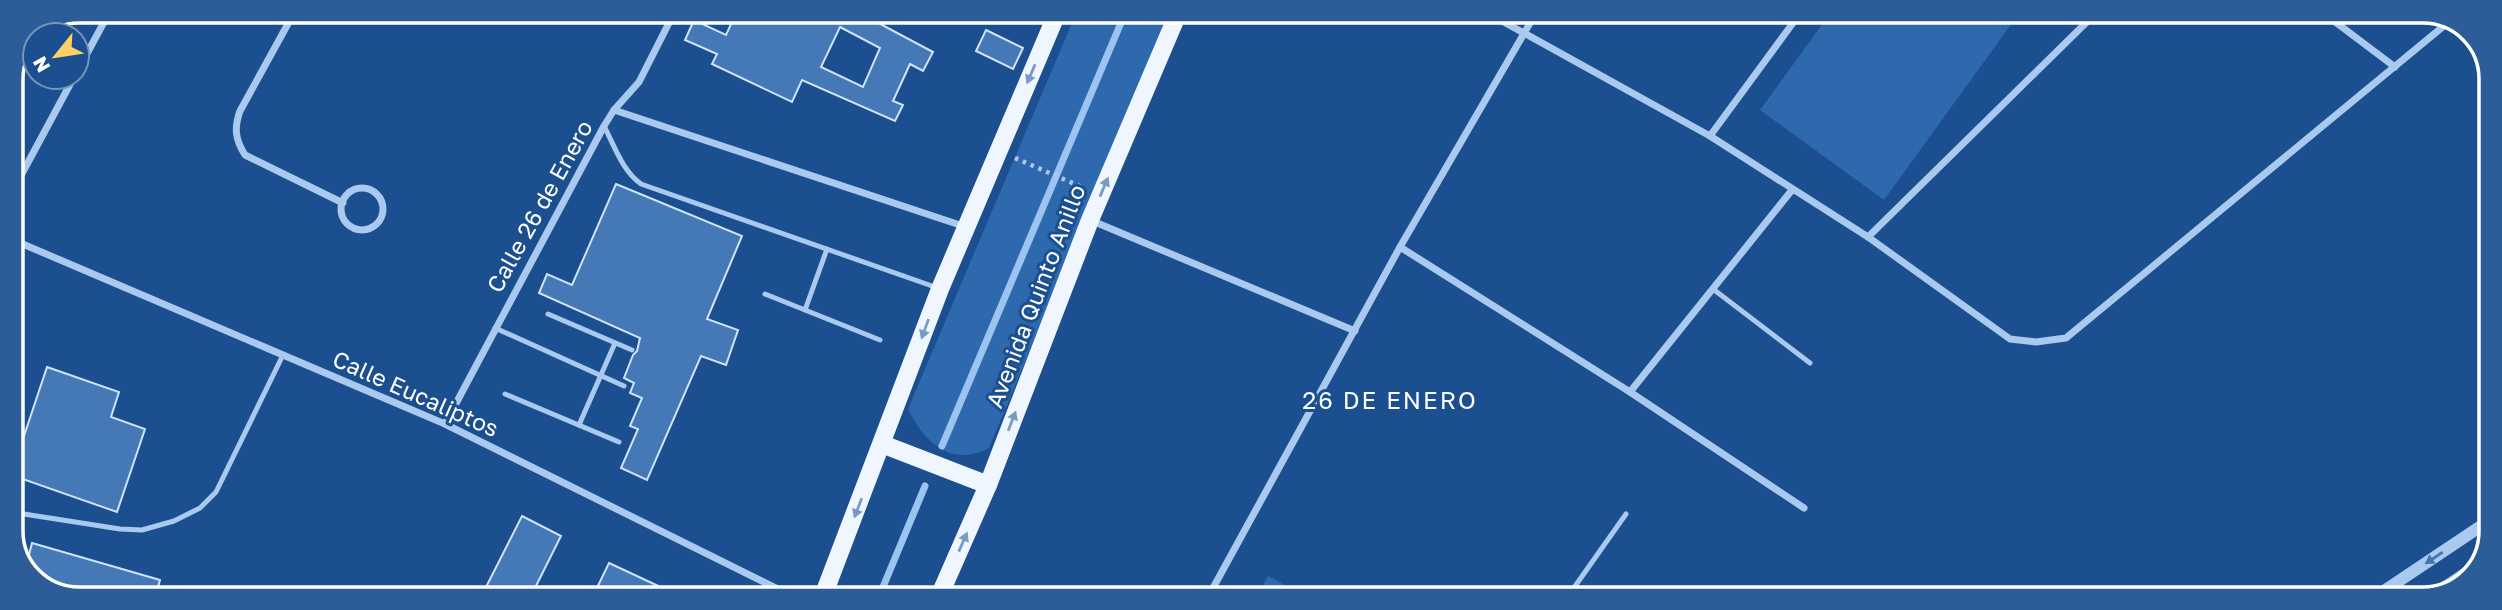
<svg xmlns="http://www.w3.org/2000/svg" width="2502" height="610" font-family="'Golos Text',sans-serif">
	<rect width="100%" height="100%" fill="#1b4f8f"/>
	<g fill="#2e69ad">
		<path d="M 1077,11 L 1172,11 L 989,448 C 951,468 924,442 908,409 Z"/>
		<path d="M 1831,12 L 2020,12 L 1884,200 L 1760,110 Z"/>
		<path d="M 1268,576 L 1310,599 L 1256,599 Z"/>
	</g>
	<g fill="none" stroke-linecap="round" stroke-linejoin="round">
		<g stroke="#9cc4f0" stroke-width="7">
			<path d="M 942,446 L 1126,11"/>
			<path d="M 878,599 L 925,486"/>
			<path d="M 2423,599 L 2481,560"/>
		</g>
	</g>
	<g fill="#4478b7" stroke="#cfe3fa" stroke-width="2" fill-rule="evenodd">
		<path d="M 737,11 L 856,11 L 933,52 L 923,71 L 910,64 L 893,101 L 903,105 L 895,121 L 802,80 L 792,102 L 712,64 L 717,54 L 685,40 L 694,20 L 726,35 ZM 840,27 L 880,48 L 863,87 L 821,67 Z"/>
		<path d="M 986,30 L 1023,48 L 1013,69 L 976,51 Z"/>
		<path d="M 616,184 L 742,236 L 707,319 L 738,330 L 726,365 L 701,356 L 647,480 L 621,468 L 638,429 L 630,426 L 642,398 L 630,393 L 634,383 L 624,378 L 633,355 L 637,351 L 640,338 L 539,293 L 547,274 L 572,285 Z"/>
		<path d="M 47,367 L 119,392 L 111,417 L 145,429 L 117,512 L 11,475 Z"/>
		<path d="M 522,516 L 561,536 L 530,598 L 498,598 L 484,591 Z"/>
		<path d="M 32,543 L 160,580 L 155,598 L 76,598 L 55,592 L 28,576 L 25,570 Z"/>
		<path d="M 609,563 L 684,598 L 592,598 Z"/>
	</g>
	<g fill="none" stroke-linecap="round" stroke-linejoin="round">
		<path stroke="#a9c9ee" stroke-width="4.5" stroke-dasharray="3.5 5" stroke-linecap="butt" d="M 1015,158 L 1084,188"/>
		<g stroke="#a9c9ee" stroke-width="5">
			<path d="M 604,126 C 615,147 622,170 641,184 L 935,287"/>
			<path d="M 1713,289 L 1810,363"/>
			<path d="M 765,294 L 880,340"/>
			<path d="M 805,310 L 827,249"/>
			<path d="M 548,314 L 632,350"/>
			<path d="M 495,328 L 624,386"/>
			<path d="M 505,394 L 619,442"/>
			<path d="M 11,415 L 19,389"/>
			<path d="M 579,425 L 615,343"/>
			<path d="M 11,512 L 120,529 L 142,530 L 174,521 L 200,508 L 216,492 L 283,355"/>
			<path d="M 1566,599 L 1626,514"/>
		</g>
		<g stroke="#a9c9ee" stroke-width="7">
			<path d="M 295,11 L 240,111 C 234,128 235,139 245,155 L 343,203"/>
			<path d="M 1484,11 L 1710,136 L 1868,237 L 2010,339 L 2036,342 L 2066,338 L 2451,20"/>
			<path d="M 2322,12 L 2395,67"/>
			<path d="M 77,72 L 110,11"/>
			<path d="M 614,110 L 966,227"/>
			<path d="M 1710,136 L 1801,12"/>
			<circle cx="362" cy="209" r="21"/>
			<path d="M 11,194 L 74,77"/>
			<path d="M 1090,220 L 1355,331"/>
			<path d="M 1868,237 L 2097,12"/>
			<path d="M 11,239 L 445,424 L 798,599"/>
			<path d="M 1400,247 L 1630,392 L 1804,508"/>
			<path d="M 1630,392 L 1792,190"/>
			<path d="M 445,424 L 604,126 L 614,110 L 639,82 L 675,11"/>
			<path d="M 1207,599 L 1400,247 L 1537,11"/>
		</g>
		<path stroke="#a9c9ee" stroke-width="12" d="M 2372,599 L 2490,520"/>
		<g stroke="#f0f6ff" stroke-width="18">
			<path d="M 882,444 L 988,485"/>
			<path d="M 822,599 L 940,289 L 1058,11"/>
			<path d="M 938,599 L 988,485 L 1090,220 L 1179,11"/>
		</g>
	</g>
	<defs><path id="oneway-solid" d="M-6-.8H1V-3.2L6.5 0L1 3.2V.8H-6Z" transform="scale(1.75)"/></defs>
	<g fill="#7b9ac1">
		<use href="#oneway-solid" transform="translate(1031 74) rotate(113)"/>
		<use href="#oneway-solid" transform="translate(1104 187) rotate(-67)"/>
		<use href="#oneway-solid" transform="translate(925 329) rotate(110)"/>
		<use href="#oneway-solid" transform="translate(1012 421) rotate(-69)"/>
		<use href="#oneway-solid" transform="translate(858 508) rotate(111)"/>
		<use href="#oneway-solid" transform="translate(963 542) rotate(-66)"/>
	</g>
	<use fill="#4674ac" href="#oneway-solid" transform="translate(2434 558) rotate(146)"/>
	<g text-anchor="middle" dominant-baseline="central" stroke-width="6" stroke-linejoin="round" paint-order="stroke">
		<g font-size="23" fill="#fff" stroke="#1b4f8f">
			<text transform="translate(539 206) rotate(-61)">Calle 26 de Enero</text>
			<text transform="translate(1035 296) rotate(-69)">Avenida Quinto Anillo</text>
			<text transform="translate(416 393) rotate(24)">Calle Eucaliptos</text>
		</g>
		<g font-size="24" letter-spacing="2" fill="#fff" stroke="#1b4f8f">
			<text x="1390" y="399">26 DE ENERO</text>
		</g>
	</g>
	<path d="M0 0H2502V610H0ZM79 23H2423A56 56 0 0 1 2479 79V531A56 56 0 0 1 2423 587H79A56 56 0 0 1 23 531V79A56 56 0 0 1 79 23Z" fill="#2d5d98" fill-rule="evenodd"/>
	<path fill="none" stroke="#fff" stroke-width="3.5" d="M79 23H2423A56 56 0 0 1 2479 79V531A56 56 0 0 1 2423 587H79A56 56 0 0 1 23 531V79A56 56 0 0 1 79 23Z"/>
	<g transform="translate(56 56) rotate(240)"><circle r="33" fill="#1b4f8f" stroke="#7695bc" stroke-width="2"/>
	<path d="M0-5L12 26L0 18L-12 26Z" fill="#ffd166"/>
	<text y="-10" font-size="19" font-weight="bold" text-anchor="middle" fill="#ffffff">N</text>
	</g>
</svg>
